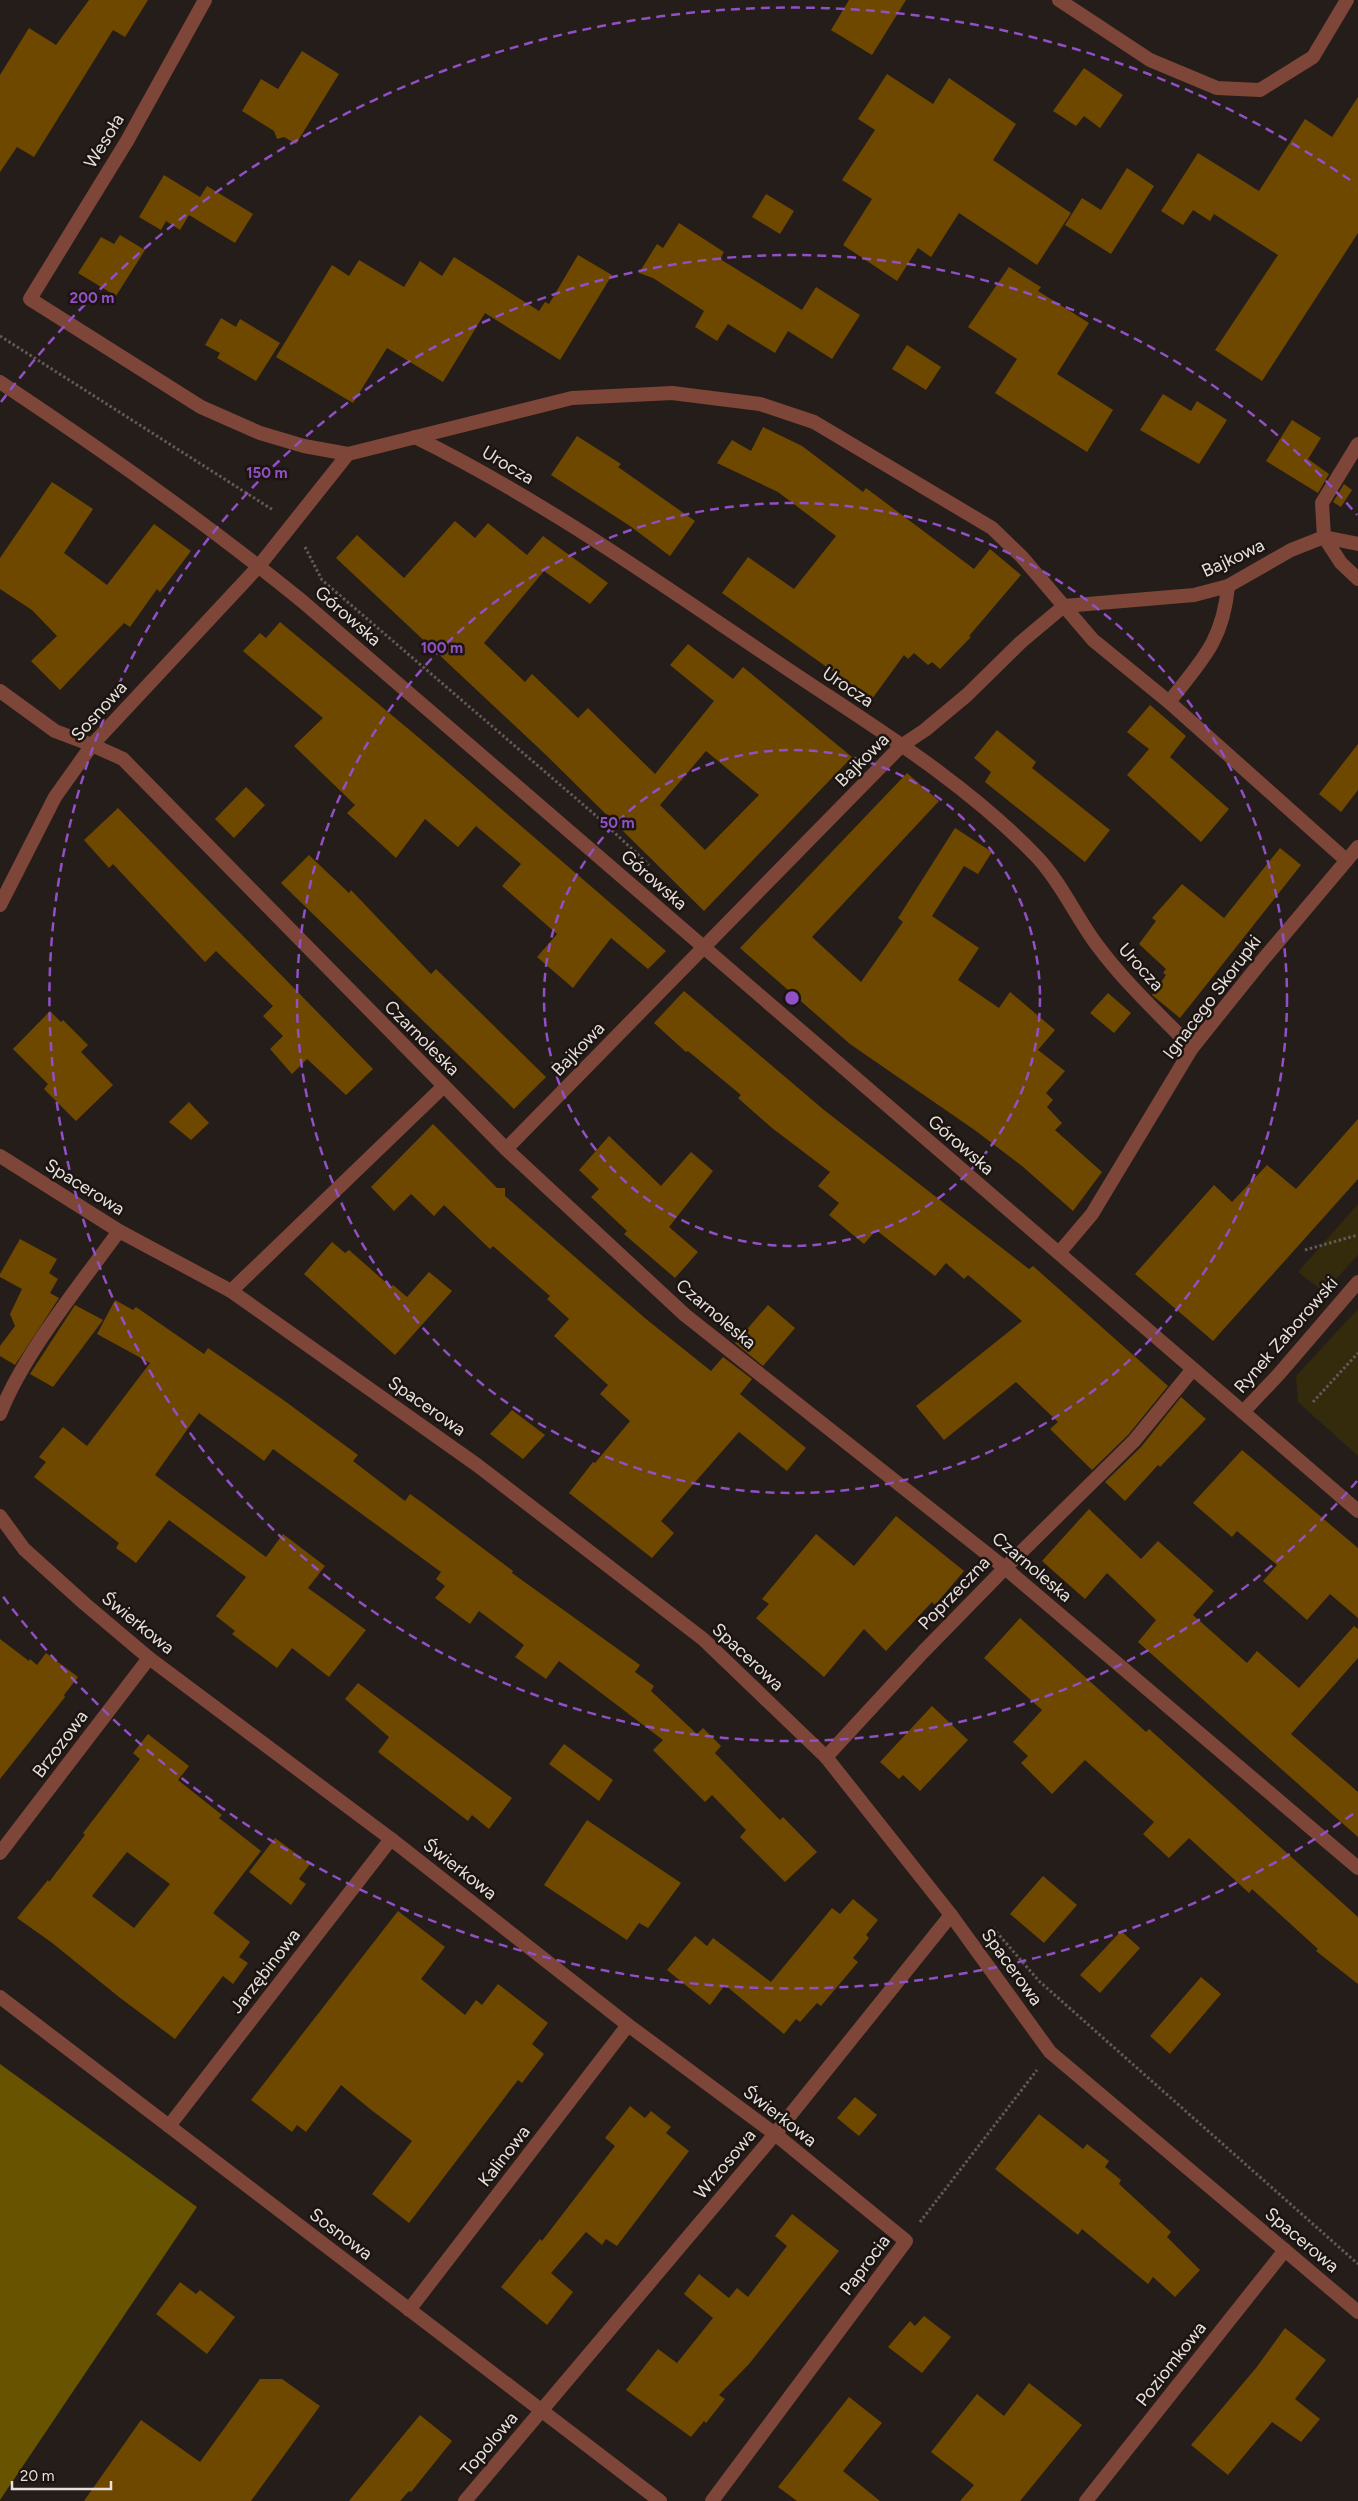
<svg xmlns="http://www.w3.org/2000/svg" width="1358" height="2501" font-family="Figtree,sans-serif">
	<rect width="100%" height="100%" fill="#251d19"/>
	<g fill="#342b0c">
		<path d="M 1358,1204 L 1358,1255 L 1324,1292 L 1298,1272 Z"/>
		<path d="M 1358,1309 L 1358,1456 L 1298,1402 L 1296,1376 Z"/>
	</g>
	<path fill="#685400" d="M 0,2064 L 197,2207 L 0,2500 Z"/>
	<g fill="#6f4800" fill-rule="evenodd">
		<path d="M 89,0 L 148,0 L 125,37 L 113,30 L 34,157 L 17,147 L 0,172 L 0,75 L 29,28 L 56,45 Z"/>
		<path d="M 849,0 L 906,0 L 872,55 L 831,30 Z"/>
		<path d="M 302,51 L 339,74 L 296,144 L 284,137 L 277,139 L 274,131 L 242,111 L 261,79 L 278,89 Z"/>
		<path d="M 1084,68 L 1123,95 L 1100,128 L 1084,116 L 1076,126 L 1053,111 Z"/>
		<path d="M 887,74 L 933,104 L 949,78 L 1016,124 L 993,160 L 1071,213 L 1037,265 L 959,213 L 931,257 L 918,248 L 897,281 L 843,245 L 872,199 L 842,180 L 875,130 L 858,119 Z"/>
		<path d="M 1358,97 L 1358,233 L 1262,381 L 1215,350 L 1278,255 L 1214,214 L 1210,221 L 1193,210 L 1183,225 L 1161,211 L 1198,153 L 1259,191 L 1305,119 L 1332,137 Z"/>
		<path d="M 1127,168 L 1154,186 L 1111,254 L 1065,225 L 1082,198 L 1101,210 Z"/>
		<path d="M 164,175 L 200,197 L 207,186 L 253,214 L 235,243 L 189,215 L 180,230 L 166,221 L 161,230 L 139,217 Z"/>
		<path d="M 766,194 L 794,211 L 780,234 L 752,217 Z"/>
		<path d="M 679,223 L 724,252 L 720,259 L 802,310 L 816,287 L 860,315 L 832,359 L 788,331 L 775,353 L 728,324 L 717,341 L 695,327 L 704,311 L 653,278 L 639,273 L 657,244 L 663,248 Z"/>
		<path d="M 120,235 L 145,250 L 116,296 L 78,273 L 101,237 L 114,244 Z"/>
		<path d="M 578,255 L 612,275 L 560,360 L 485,313 L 443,382 L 387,348 L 353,403 L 276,357 L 332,265 L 349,276 L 359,260 L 404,287 L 420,261 L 442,276 L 454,257 L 539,311 L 545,302 L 549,304 Z"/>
		<path d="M 1009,267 L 1041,287 L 1038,291 L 1089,323 L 1057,374 L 1113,410 L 1087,452 L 995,393 L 1017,359 L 968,327 Z"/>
		<path d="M 221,318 L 236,327 L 240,319 L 280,343 L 256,381 L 217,358 L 220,353 L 205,345 Z"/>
		<path d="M 907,345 L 941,367 L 926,390 L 892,369 Z"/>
		<path d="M 1163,394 L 1191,411 L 1197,401 L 1227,420 L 1199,464 L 1140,430 Z"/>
		<path d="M 1292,420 L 1321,438 L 1308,459 L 1329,474 L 1318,493 L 1266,461 Z"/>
		<path d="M 763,427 L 802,446 L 863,492 L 866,488 L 974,569 L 990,549 L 1021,575 L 969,636 L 971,637 L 940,669 L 932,662 L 928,665 L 914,653 L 908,659 L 904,655 L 872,699 L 722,593 L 748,557 L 794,589 L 836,536 L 778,492 L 717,463 L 732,440 L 751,451 Z"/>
		<path d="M 577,436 L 621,464 L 618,467 L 695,521 L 670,556 L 630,526 L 551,475 Z"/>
		<path d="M 52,482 L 93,509 L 64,553 L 107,585 L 154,524 L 191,551 L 160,592 L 157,589 L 130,627 L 124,623 L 60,690 L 31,661 L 57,636 L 32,610 L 0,589 L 0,558 Z"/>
		<path d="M 1344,484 L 1352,490 L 1341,507 L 1333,502 Z"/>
		<path d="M 455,521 L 475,538 L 488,523 L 527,555 L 543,536 L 608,583 L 590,604 L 544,571 L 484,643 L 525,682 L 532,674 L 578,718 L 588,708 L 655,774 L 714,701 L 670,665 L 688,644 L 733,679 L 743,667 L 852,757 L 704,911 L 545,754 L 336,558 L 357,535 L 404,578 ZM 706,751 L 759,795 L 705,850 L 660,805 Z"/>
		<path d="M 280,622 L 418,737 L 666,951 L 648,969 L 611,938 L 573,988 L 537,957 L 557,934 L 502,886 L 521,864 L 476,826 L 458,847 L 425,819 L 396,858 L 347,813 L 355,805 L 294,746 L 323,718 L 243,651 L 260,633 L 266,638 Z"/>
		<path d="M 1150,705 L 1186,736 L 1170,757 L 1229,809 L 1201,842 L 1127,775 L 1149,749 L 1127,732 Z"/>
		<path d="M 997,730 L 1036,762 L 1032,768 L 1110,830 L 1085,862 L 985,782 L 991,772 L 974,758 Z"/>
		<path d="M 1358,744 L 1358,790 L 1341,812 L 1319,794 Z"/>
		<path d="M 907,773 L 939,801 L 812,937 L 861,982 L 903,922 L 898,918 L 955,828 L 992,852 L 978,874 L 964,866 L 932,916 L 979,948 L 958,980 L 999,1008 L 1010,992 L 1055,1030 L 1038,1050 L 1065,1071 L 1046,1093 L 1053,1100 L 1047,1107 L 1062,1123 L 1055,1130 L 1102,1172 L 1073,1211 L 1022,1166 L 976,1131 L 850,1044 L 740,948 Z"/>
		<path d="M 246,787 L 265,805 L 234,838 L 215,819 Z"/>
		<path d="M 118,808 L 373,1069 L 346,1095 L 307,1059 L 292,1074 L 270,1049 L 283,1036 L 263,1016 L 273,1006 L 216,951 L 205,962 L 113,864 L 109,868 L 84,840 Z"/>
		<path d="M 1280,848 L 1301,865 L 1180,1018 L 1152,995 L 1166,975 L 1163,973 L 1166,969 L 1139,944 L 1156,921 L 1152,918 L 1182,884 L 1224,918 Z"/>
		<path d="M 309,855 L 349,893 L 351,890 L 431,974 L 436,969 L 546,1077 L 514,1109 L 281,883 Z"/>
		<path d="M 684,991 L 824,1110 L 1029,1269 L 1033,1266 L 1168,1386 L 1128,1435 L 1092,1470 L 1050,1429 L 1058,1422 L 1016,1382 L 944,1440 L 916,1406 L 1022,1321 L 968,1275 L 964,1279 L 946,1263 L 935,1276 L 876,1230 L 864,1244 L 829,1215 L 839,1203 L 818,1186 L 830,1172 L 772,1128 L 738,1098 L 741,1095 L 688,1051 L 686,1052 L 654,1023 Z"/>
		<path d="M 1108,993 L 1131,1013 L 1114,1033 L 1090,1013 Z"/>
		<path d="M 50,1011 L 61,1022 L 63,1020 L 88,1045 L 81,1052 L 113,1085 L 76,1121 L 44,1089 L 48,1084 L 13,1049 Z"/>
		<path d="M 189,1102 L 209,1123 L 191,1140 L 169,1122 Z"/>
		<path d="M 1358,1119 L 1358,1179 L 1213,1341 L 1135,1274 L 1214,1185 L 1232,1202 L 1267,1165 L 1296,1189 Z"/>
		<path d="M 433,1124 L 497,1188 L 505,1188 L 505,1196 L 646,1319 L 711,1371 L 723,1357 L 752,1379 L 740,1394 L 806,1448 L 787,1471 L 739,1432 L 661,1521 L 674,1533 L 652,1558 L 569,1493 L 593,1462 L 595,1463 L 630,1421 L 600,1394 L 608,1385 L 554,1336 L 569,1319 L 547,1299 L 550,1296 L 493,1246 L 490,1249 L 444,1205 L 434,1216 L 411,1194 L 394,1211 L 371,1187 Z"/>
		<path d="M 609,1136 L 661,1186 L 691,1152 L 713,1171 L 669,1227 L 698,1252 L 675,1278 L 624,1234 L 627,1231 L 591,1197 L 599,1189 L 579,1170 Z"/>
		<path d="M 20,1239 L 57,1259 L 49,1273 L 58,1279 L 50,1293 L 59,1298 L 15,1365 L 0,1356 L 0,1346 L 15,1326 L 10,1314 L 22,1289 L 0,1277 L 0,1274 Z"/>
		<path d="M 332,1242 L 345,1253 L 349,1250 L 391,1287 L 393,1285 L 407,1297 L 429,1272 L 452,1291 L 395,1355 L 304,1274 Z"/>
		<path d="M 115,1300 L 133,1310 L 136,1307 L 204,1354 L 208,1348 L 282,1399 L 358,1455 L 353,1461 L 405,1501 L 410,1494 L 424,1504 L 513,1571 L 512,1573 L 640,1665 L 635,1672 L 654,1686 L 651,1691 L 697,1734 L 703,1728 L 721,1746 L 715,1753 L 780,1820 L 783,1817 L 817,1852 L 785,1882 L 740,1837 L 746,1830 L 712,1795 L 705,1802 L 653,1750 L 663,1740 L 559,1661 L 546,1679 L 515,1657 L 524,1645 L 479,1611 L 470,1624 L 435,1598 L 445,1586 L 436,1579 L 441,1572 L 273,1449 L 264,1461 L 199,1413 L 155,1475 L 266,1557 L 283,1534 L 325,1566 L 308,1588 L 366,1630 L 329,1677 L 292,1648 L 277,1668 L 232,1634 L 235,1631 L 216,1616 L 246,1577 L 169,1520 L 136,1563 L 116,1548 L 119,1543 L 34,1477 L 46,1462 L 39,1457 L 63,1427 L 87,1446 L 150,1363 L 97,1334 Z"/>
		<path d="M 75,1305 L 103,1320 L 53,1387 L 30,1374 Z"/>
		<path d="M 768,1305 L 795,1328 L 763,1366 L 735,1343 Z"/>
		<path d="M 1181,1397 L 1206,1419 L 1160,1467 L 1158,1465 L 1125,1501 L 1105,1482 L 1141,1447 Z"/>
		<path d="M 512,1410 L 545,1435 L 523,1459 L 490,1434 Z"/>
		<path d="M 1242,1450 L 1358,1548 L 1358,1618 L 1330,1594 L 1307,1620 L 1263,1581 L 1277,1565 L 1237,1531 L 1232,1537 L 1193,1503 Z"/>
		<path d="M 1089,1509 L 1141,1559 L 1158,1541 L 1214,1591 L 1193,1615 L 1247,1663 L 1257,1651 L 1299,1688 L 1354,1626 L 1358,1629 L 1358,1658 L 1291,1734 L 1358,1792 L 1358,1837 L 1138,1642 L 1156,1620 L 1107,1573 L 1085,1599 L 1042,1561 Z"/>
		<path d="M 896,1516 L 964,1571 L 935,1605 L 932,1602 L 886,1651 L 864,1629 L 824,1677 L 756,1618 L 769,1604 L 762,1599 L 816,1534 L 854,1566 Z"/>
		<path d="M 1020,1618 L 1146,1732 L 1149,1729 L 1358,1917 L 1358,1984 L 1316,1951 L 1318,1949 L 1252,1889 L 1249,1893 L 1189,1838 L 1169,1858 L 1143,1834 L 1154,1822 L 1085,1760 L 1052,1794 L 1021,1763 L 1028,1756 L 1013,1742 L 1042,1710 L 984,1658 Z"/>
		<path d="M 0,1639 L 29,1661 L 30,1659 L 37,1665 L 46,1653 L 78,1677 L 64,1695 L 65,1697 L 0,1779 Z"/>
		<path d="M 358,1683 L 512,1798 L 489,1829 L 472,1815 L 468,1821 L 378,1752 L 389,1737 L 345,1699 Z"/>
		<path d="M 932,1706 L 968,1740 L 920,1791 L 903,1775 L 899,1779 L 880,1762 Z"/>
		<path d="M 148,1734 L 189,1766 L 178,1780 L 222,1815 L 219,1818 L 261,1851 L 213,1913 L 250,1942 L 239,1957 L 248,1963 L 233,1984 L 223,1976 L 175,2039 L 119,1997 L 51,1942 L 17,1918 L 48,1880 L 49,1882 L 85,1835 L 83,1833 L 140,1759 L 133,1753 ZM 127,1852 L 170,1884 L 134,1928 L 92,1896 Z"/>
		<path d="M 564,1744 L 613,1780 L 599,1801 L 549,1764 Z"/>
		<path d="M 587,1820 L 681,1883 L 648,1928 L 639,1923 L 627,1940 L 544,1885 Z"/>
		<path d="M 275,1838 L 310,1864 L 299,1879 L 306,1884 L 291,1905 L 249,1872 Z"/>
		<path d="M 1043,1876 L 1077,1905 L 1044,1943 L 1010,1914 Z"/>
		<path d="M 853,1899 L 878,1920 L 866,1935 L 869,1938 L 853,1958 L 858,1962 L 821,2006 L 817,2003 L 800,2022 L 796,2019 L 784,2034 L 725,1985 L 710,2005 L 667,1970 L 695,1936 L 707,1946 L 713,1938 L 771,1982 L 832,1908 L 840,1914 Z"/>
		<path d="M 398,1911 L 445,1947 L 421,1979 L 465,2015 L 476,2000 L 482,2005 L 498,1984 L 548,2023 L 532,2044 L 544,2054 L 522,2083 L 518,2080 L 409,2223 L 372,2194 L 412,2141 L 370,2109 L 341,2085 L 306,2132 L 297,2125 L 292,2132 L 251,2100 Z"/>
		<path d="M 1121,1931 L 1140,1948 L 1100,1993 L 1080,1975 Z"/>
		<path d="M 1201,1977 L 1221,1994 L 1170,2054 L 1150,2036 Z"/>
		<path d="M 855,2097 L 877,2115 L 859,2136 L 837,2118 Z"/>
		<path d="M 630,2106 L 645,2118 L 651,2111 L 671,2127 L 666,2133 L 689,2151 L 617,2246 L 606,2239 L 602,2245 L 586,2232 L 551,2273 L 573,2292 L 547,2325 L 501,2287 L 540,2239 L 542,2241 L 615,2146 L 605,2138 Z"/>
		<path d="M 1039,2114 L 1083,2149 L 1087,2144 L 1109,2161 L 1105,2167 L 1121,2180 L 1119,2184 L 1171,2232 L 1167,2237 L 1200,2270 L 1175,2297 L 1153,2277 L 1148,2284 L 1082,2229 L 1078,2235 L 995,2169 Z"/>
		<path d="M 792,2214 L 839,2251 L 749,2364 L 719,2395 L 725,2399 L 706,2423 L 704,2421 L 691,2437 L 626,2390 L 658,2349 L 677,2363 L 713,2318 L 684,2294 L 699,2274 L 729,2298 L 737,2288 L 748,2297 L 787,2246 L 775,2236 Z"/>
		<path d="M 180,2282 L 196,2294 L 200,2290 L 235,2317 L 207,2354 L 156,2314 Z"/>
		<path d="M 924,2316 L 951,2337 L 922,2373 L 888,2347 L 910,2321 L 915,2326 Z"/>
		<path d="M 1285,2328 L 1326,2360 L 1295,2399 L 1320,2419 L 1301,2442 L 1272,2422 L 1228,2475 L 1191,2445 L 1256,2368 Z"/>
		<path d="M 260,2379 L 282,2379 L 320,2406 L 251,2501 L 84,2501 L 141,2420 L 200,2462 Z"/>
		<path d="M 1029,2383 L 1082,2425 L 1020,2501 L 960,2501 L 974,2485 L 931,2452 L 977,2394 L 1004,2416 Z"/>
		<path d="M 849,2397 L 882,2423 L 843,2471 L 880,2501 L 797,2501 L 778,2487 Z"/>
		<path d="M 420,2415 L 452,2441 L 411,2492 L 409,2491 L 400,2501 L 349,2501 Z"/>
	</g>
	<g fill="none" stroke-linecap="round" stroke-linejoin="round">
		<g stroke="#625a57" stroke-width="3" stroke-dasharray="2.5 2.5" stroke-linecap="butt">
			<path d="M 0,336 L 273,510"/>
			<path d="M 305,547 L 322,580 L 601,820 L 649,865"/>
			<path d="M 1305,1250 L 1358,1235"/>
			<path d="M 1313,1402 L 1358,1353"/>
			<path d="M 993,1928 L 1039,1981 L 1358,2264"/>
			<path d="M 920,2222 L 1037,2070"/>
		</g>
		<path stroke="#7d4638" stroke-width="14" d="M 0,691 L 55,731 L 92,745"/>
		<g stroke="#7d4638" stroke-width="14">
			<path d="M 205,0 L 127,141 L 30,299 L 201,407 L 260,433 L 304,446 L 348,454"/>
			<path d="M 1059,0 L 1150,60 L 1217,88 L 1260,90 L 1313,57 L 1347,0"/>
			<path d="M 415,437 C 543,500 659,583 777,662 C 867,723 963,779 1038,858 C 1062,884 1076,917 1097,945 C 1125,983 1160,1015 1192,1048"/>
			<path d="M 1324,537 L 1322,503 L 1358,444"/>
			<path d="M 1324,537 L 1341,563 L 1358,579"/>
			<path d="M 1324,537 L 1358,544"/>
			<path d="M 1169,702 C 1202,660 1223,641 1228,586"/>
			<path d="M 92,745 L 123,759 L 506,1149 L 685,1315 L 1005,1568 L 1358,1868"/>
			<path d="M 0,905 L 55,797 L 92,745 L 259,566 L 348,454 L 572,398 L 672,393 L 760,404 L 814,422 L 992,528 L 1022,557 L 1093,640 L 1169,702 L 1346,860"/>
			<path d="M 506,1149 L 901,746 L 925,730 L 967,695 L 1021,642 L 1064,606 L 1194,595 L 1228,586 L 1291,550 L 1324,537"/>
			<path d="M 0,1156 L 119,1231 L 231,1291 L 477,1465 L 703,1639 L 826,1757 L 951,1915 L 1050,2052 L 1358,2312"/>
			<path d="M 1059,1253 L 1092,1214 L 1192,1048 L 1261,962 L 1358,847"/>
			<path d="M 231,1291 L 444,1086"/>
			<path d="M 1243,1412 L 1279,1374 L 1358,1282"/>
			<path d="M 0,1414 C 24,1353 80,1285 119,1231"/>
			<path d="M 0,1516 L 24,1549 L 85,1604 L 149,1658 L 391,1839 L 628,2025 L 775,2134 L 906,2241 L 712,2501"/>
			<path d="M 826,1757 L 923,1652 L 1005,1568 L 1134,1441 L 1193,1369"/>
			<path d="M 0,1853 L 149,1658"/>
			<path d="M 0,1997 L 660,2501"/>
			<path d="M 169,2126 L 391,1839"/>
			<path d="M 409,2310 L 628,2025"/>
			<path d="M 465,2501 L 775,2134 L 951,1915"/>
			<path d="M 1086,2501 L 1285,2250"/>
		</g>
		<path stroke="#7d4638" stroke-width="14" d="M 0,382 C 104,451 205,522 302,601 L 1358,1511"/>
	</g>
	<g fill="none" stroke="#9150c5" stroke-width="2.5" stroke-dasharray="9 6">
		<circle cx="792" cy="998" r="248"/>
		<circle cx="792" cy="998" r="495"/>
		<path d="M1357 1481A743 743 0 1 1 1357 515"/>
		<path d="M1353 1814A990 990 0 0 1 1 1594M1 402A990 990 0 0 1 1353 182"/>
	</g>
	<g text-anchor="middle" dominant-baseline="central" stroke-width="5" stroke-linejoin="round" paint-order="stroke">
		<g font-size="18" fill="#e7e1de" stroke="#1b1410">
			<text transform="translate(104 141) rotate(-59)">Wesoła</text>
			<text transform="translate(508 465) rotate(31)">Urocza</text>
			<text transform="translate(1233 558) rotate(-25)">Bajkowa</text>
			<text transform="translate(348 616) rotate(41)">Górowska</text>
			<text transform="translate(848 687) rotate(34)">Urocza</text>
			<text transform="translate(99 711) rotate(-48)">Sosnowa</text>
			<text transform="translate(862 760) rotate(-45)">Bajkowa</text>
			<text transform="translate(654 880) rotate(41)">Górowska</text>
			<text transform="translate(1141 967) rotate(48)">Urocza</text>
			<text transform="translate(1212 997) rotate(-53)">Ignacego Skorupki</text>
			<text transform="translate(422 1038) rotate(45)">Czarnoleska</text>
			<text transform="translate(578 1049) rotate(-46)">Bajkowa</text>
			<text transform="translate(961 1145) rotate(41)">Górowska</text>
			<text transform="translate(85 1187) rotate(32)">Spacerowa</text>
			<text transform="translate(716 1314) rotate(40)">Czarnoleska</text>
			<text transform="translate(1286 1335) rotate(-49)">Rynek Zaborowski</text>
			<text transform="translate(427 1406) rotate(35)">Spacerowa</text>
			<text transform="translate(1032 1567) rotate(40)">Czarnoleska</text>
			<text transform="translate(954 1593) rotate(-46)">Poprzeczna</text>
			<text transform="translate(138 1623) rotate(39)">Świerkowa</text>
			<text transform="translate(748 1657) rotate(43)">Spacerowa</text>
			<text transform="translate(60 1744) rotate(-53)">Brzozowa</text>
			<text transform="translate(460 1869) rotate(38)">Świerkowa</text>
			<text transform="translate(1012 1967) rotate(54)">Spacerowa</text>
			<text transform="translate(265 1971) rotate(-52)">Jarzębinowa</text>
			<text transform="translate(780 2116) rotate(38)">Świerkowa</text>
			<text transform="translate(504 2156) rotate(-52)">Kalinowa</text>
			<text transform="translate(725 2164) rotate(-50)">Wrzosowa</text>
			<text transform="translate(341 2234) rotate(37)">Sosnowa</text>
			<text transform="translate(1302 2240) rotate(40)">Spacerowa</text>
			<text transform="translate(865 2265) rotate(-53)">Paprocia</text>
			<text transform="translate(1171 2364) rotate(-52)">Poziomkowa</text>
			<text transform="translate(489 2444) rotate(-50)">Topolowa</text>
		</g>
	</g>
	<circle cx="792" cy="998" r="8" fill="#9150c5" stroke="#1b1410" stroke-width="2.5"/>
	<g font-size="15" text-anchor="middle" font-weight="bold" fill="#9150c5" stroke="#1b1410" stroke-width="5" stroke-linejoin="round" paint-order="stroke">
		<text x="92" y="303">200 m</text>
		<text x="267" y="478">150 m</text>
		<text x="442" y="653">100 m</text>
		<text x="617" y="828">50 m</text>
	</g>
	<path d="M12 2481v8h99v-8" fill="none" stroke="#e7e1de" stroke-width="2.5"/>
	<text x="20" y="2481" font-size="15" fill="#e7e1de" stroke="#1b1410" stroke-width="4" paint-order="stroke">20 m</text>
</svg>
